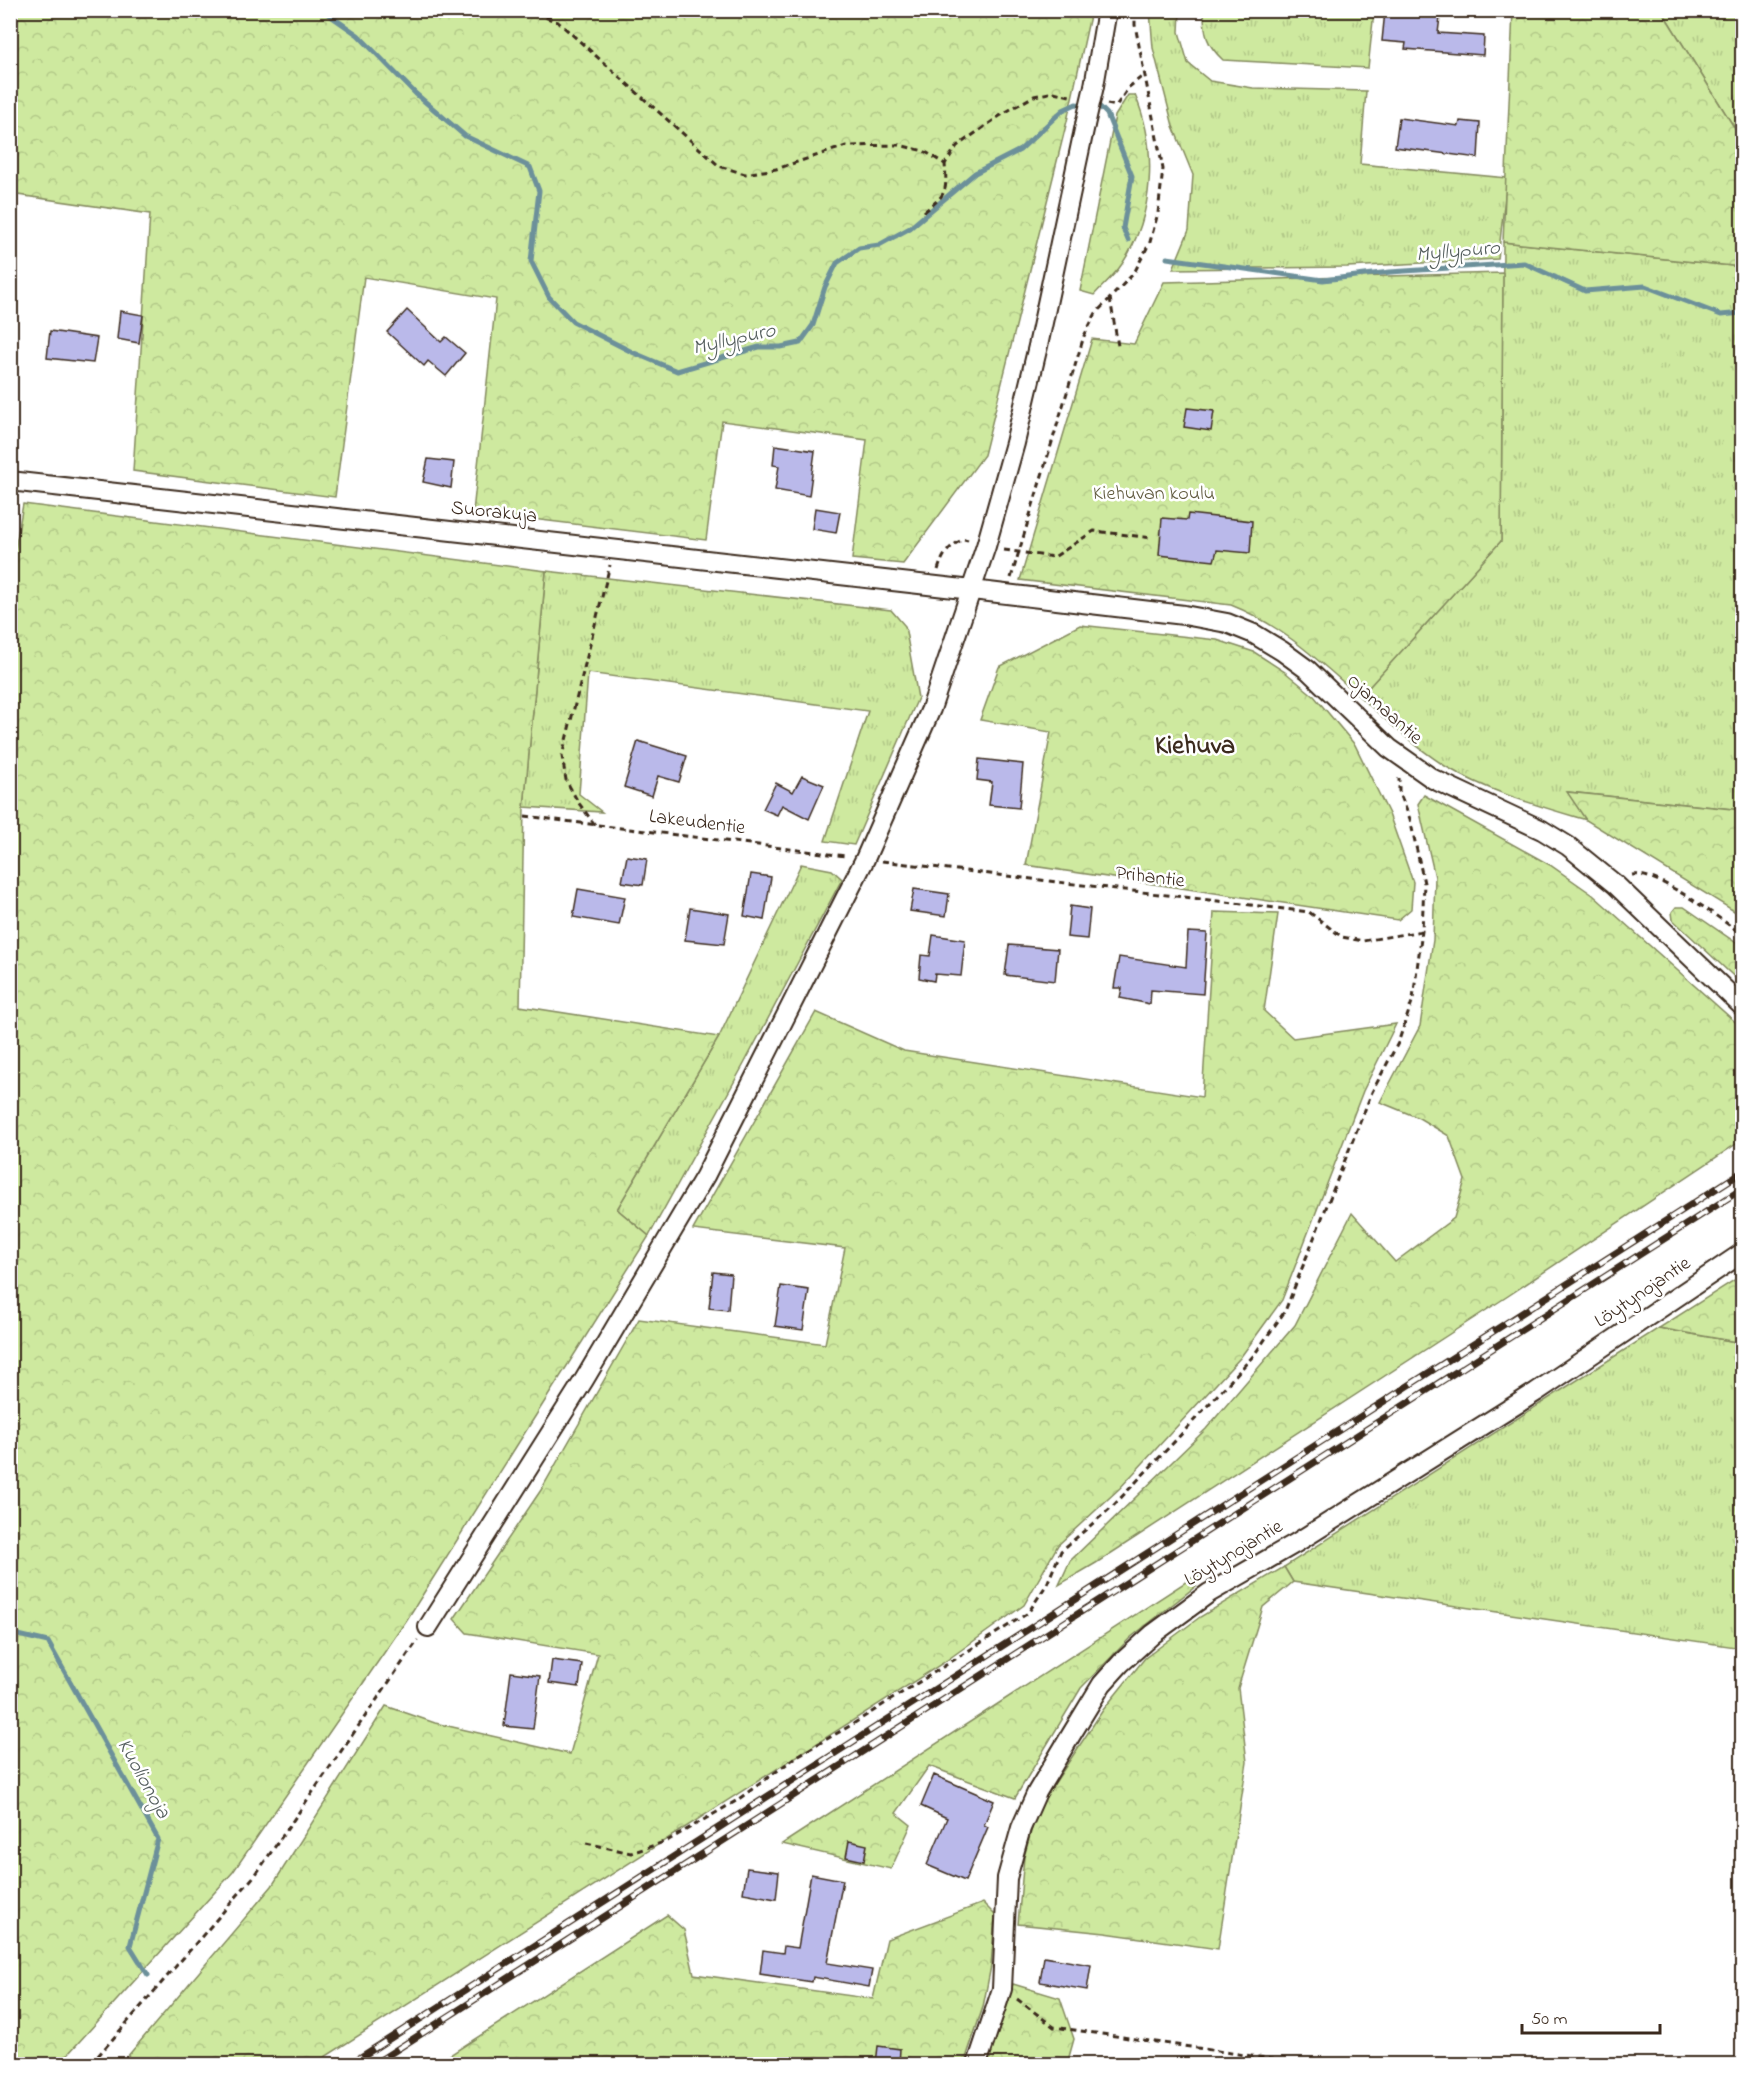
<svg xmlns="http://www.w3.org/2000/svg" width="1753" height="2075" font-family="'Indie Flower',sans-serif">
	<defs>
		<pattern id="grass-tufts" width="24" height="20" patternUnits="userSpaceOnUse" patternTransform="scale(1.5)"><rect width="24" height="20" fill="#cee99f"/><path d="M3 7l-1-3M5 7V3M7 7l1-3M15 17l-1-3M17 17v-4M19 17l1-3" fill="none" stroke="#b2c888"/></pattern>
		<pattern id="forest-crowns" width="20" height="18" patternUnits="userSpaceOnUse" patternTransform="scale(1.5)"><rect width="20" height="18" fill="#cee99f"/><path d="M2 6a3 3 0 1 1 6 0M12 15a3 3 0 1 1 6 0" fill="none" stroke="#b2c888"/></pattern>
	</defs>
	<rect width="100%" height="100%" fill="#fff"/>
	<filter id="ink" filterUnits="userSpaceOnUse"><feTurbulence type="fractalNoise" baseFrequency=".0167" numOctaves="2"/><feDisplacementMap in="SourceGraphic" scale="12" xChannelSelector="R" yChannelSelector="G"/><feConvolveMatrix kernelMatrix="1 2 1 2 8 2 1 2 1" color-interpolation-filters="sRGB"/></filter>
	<g filter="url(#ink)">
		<g fill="url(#grass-tufts)" stroke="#848a5e" stroke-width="1.5">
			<path d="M 1150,11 L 1180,11 L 1179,32 L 1188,63 L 1210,81 L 1253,88 L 1366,91 L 1360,164 L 1507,178 L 1498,259 L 1347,267 L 1173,269 L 1189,230 L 1193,175 L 1173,126 L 1153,48 Z"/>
			<path d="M 1204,11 L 1374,11 L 1368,68 L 1223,60 C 1206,44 1204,34 1204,11 Z"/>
			<path d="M 1662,11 L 1742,11 L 1742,140 Z"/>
			<path d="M 1503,242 L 1742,267 L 1742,810 L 1568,792 L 1586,820 C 1539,806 1488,792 1445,766 C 1414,746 1387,721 1360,697 L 1501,541 Z"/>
			<path d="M 546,571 L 891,610 L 905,626 L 918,698 L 854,845 L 825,841 L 868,711 L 588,673 L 579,794 L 602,812 L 524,807 Z"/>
			<path d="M 801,864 L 832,870 L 842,879 L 744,1064 L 649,1236 L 617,1209 L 719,1037 Z"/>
			<path d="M 1659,1328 L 1742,1343 L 1742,1648 L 1293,1582 L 1284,1567 Z"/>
		</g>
		<g fill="url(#forest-crowns)" stroke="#848a5e" stroke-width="1.5">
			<path d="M 11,10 L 1091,10 L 1091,11 L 1067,121 L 984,455 L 903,564 L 852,559 L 867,440 L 722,421 L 706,540 L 473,512 L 496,299 L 364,277 L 335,497 L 133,471 L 150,214 L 11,194 Z"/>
			<path d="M 1513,11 L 1662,11 L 1742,140 L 1742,267 L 1503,242 Z"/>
			<path d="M 1128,95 L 1135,95 C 1158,148 1154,216 1122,264 C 1115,275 1103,285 1094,295 L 1080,291 L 1115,116 Z"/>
			<path d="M 1503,273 L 1501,541 L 1360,697 C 1319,661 1282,625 1231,605 L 1020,580 L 1092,339 L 1134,344 L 1164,282 Z"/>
			<path d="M 23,504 L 546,571 L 524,807 L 520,1006 L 719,1037 L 617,1209 L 649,1236 L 406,1621 L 233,1872 L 59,2064 L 10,2064 L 10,579 Z"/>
			<path d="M 1080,625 L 1217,640 L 1254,652 L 1285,672 L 1314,696 L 1355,745 L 1389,814 L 1413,882 L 1411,909 L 1398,920 L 1026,865 L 1051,732 L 980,720 L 999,667 Z"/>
			<path d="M 1567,792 L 1742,810 L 1742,916 L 1586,820 Z"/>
			<path d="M 1424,795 L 1550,865 L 1593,895 L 1742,1028 L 1742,1140 L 1508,1296 L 1096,1563 L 1059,1585 L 1070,1561 L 1206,1429 L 1295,1325 L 1352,1213 L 1395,1262 L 1454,1218 L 1465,1180 L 1449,1136 L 1419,1118 L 1380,1102 L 1420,1026 L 1433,940 L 1435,877 L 1418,804 Z"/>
			<path d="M 1676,907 L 1684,907 L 1742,947 L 1742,984 L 1673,920 L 1672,912 Z"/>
			<path d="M 1214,912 L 1278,914 L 1264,1011 L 1293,1038 L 1396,1024 L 1363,1091 L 1282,1300 L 1240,1358 L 1120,1488 L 1058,1545 L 1024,1605 L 943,1663 L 314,2064 L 121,2064 L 272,1886 L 386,1706 L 435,1723 L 570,1754 L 598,1654 L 467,1633 L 454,1619 L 541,1490 L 639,1319 L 825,1344 L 845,1248 L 693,1230 L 816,1012 L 904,1051 L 1202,1097 Z"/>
			<path d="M 1742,1275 L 1742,1343 L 1659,1328 Z"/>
			<path d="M 1284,1567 L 1293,1582 L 1263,1607 L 1238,1688 L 1247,1762 L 1218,1949 L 1105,1933 L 1018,1924 L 1024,1857 L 1037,1810 L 1103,1710 L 1145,1658 L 1200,1617 Z"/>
			<path d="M 1201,1572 L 1196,1586 L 1130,1638 L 1081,1688 L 1015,1798 L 929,1766 L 896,1813 L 911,1825 L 891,1869 L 782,1844 Z"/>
			<path d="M 983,1903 L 995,1915 L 991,1966 L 983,2007 L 964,2064 L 436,2064 L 667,1915 L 684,1930 L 694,1974 L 873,1999 L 887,1939 Z"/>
			<path d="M 1013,1984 L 1060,1998 L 1074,2039 L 1067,2064 L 988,2064 Z"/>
		</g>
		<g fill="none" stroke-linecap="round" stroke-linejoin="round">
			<g stroke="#6c909a" stroke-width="5">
				<path d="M 322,10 L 358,35 L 416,94 L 465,136 L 530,167 L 539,191 L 531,261 L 549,297 L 573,322 L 632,352 L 677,371 L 759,347 L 781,347 L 800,343 L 813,325 L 825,287 L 837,263 L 859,248 L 879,245 L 910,228 L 975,173 L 1020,150 L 1063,110 L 1076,104 L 1100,107 L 1107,114 L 1132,176 L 1123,228 L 1128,240"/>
				<path d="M 1167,258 L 1323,280 L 1390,272 L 1524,263 L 1585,291 L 1645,286 L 1721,315 L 1742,313"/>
				<path d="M 10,1633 L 48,1642 L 158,1839 L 130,1946 L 148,1975"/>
			</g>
		</g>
		<g fill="#bab9ea" stroke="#3b2a1e" stroke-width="1.5">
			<path d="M 1385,11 L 1440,17 L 1438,33 L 1484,36 L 1483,55 L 1405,49 L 1406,43 L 1382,41 Z"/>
			<path d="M 1399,118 L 1459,126 L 1460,121 L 1480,123 L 1478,158 L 1395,147 Z"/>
			<path d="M 407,310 L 441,342 L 446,337 L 465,353 L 446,376 L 428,361 L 424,366 L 387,332 Z"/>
			<path d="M 120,311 L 143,315 L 139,343 L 117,339 Z"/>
			<path d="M 50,331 L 97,338 L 93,363 L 47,358 Z"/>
			<path d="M 1187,408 L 1214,411 L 1211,431 L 1184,427 Z"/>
			<path d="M 775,445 L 815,451 L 809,496 L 775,490 L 779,466 L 773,465 Z"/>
			<path d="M 428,459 L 454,462 L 451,488 L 423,482 Z"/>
			<path d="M 815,508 L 840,512 L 836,533 L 812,529 Z"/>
			<path d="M 1188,514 L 1252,521 L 1250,553 L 1217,550 L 1214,561 L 1159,555 L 1162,518 L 1187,520 Z"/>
			<path d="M 638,741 L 687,756 L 679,782 L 658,776 L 652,796 L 624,787 Z"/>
			<path d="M 979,759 L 1023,764 L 1019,808 L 989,805 L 992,782 L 977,780 Z"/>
			<path d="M 802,776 L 824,785 L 809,819 L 782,805 L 777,815 L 763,809 L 776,783 L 793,792 Z"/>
			<path d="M 627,856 L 647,859 L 643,885 L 622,882 Z"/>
			<path d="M 751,874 L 771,877 L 764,920 L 744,916 Z"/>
			<path d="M 578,889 L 625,897 L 619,925 L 573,917 Z"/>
			<path d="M 914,889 L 949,894 L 946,916 L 910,911 Z"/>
			<path d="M 1070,906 L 1090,909 L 1087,939 L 1067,937 Z"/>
			<path d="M 690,908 L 729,914 L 724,944 L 685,940 Z"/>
			<path d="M 1188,932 L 1207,933 L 1203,994 L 1151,990 L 1150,1004 L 1120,998 L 1122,988 L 1114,988 L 1119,957 L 1186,967 Z"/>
			<path d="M 933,935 L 965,940 L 961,976 L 935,974 L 934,981 L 919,978 L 921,955 L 930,956 Z"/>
			<path d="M 1009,945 L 1058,949 L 1055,981 L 1005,975 Z"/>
			<path d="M 713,1272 L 731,1274 L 728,1310 L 709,1308 Z"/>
			<path d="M 781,1286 L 809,1290 L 803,1330 L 775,1326 Z"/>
			<path d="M 552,1660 L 582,1664 L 579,1687 L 549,1683 Z"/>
			<path d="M 511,1672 L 540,1676 L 533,1729 L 504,1726 Z"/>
			<path d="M 934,1775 L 994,1801 L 984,1825 L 988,1827 L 965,1881 L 927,1865 L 947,1818 L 921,1806 Z"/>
			<path d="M 849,1841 L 867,1845 L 864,1861 L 846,1857 Z"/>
			<path d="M 747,1868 L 779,1872 L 776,1899 L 743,1893 Z"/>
			<path d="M 811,1874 L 843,1880 L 827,1963 L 872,1970 L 869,1987 L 813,1977 L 812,1982 L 760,1974 L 763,1950 L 783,1953 L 784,1946 L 798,1948 Z"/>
			<path d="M 1044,1957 L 1091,1965 L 1087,1990 L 1040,1982 Z"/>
			<path d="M 878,2046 L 900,2049 L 899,2064 L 876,2064 Z"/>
		</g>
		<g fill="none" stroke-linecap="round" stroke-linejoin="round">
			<g stroke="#3b2a1e" stroke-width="22">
				<g id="street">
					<path d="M 1094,86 L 1107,10"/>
					<path d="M 10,481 L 972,590 L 1184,615 L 1227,623 L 1254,634 L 1282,651 L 1308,670 L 1389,748 L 1433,779 L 1542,830 L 1568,846 L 1616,885 L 1742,1006"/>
					<path d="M 428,1627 L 584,1380 L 705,1176 L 865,859 L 931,709 L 986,546 L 1015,443 L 1038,346 L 1085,125"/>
					<path d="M 977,2064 L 1002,1989 L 1007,1878 L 1021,1828 L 1037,1792 L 1071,1735 L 1102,1684 L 1121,1663 L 1153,1634 L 1209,1593 L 1296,1543 L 1536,1392 L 1742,1253"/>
				</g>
			</g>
			<g stroke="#3b2a1e" stroke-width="3" stroke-dasharray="6 4.5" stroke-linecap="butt">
				<path d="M 526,10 L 558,22 L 719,166 L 745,174 L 776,169 L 846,146 L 899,145 L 924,151 L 945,164 L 957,146 L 1004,113 L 1034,96 L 1054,92 L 1074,97"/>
				<path d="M 1107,104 L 1116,106 L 1129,87 L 1144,75"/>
				<path d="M 924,212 C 947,193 947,193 945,164"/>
				<path d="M 1110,298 L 1118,346"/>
				<path d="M 1004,550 L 1054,557 L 1094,531 L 1152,538"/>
				<path d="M 938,570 C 943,554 949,546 964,539 L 968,540"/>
				<path d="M 1011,578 L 1084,336 L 1096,313 L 1134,273 L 1150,242 L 1158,213 L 1163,169 L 1135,25 L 1135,10"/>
				<path d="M 525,816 L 846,856"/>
				<path d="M 595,825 L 578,802 L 566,780 L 562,756 L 610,565"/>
				<path d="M 882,861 L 1309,912 L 1342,937 L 1363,941 L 1422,931"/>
				<path d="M 1632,875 C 1659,871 1718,918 1742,934"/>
				<path d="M 586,1843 L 631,1853 L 667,1841 L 736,1801 L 799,1755 L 848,1727 L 1028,1613 L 1047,1584 L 1061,1551 L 1114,1505 L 1176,1440 L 1254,1355 L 1285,1311 L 1372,1092 L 1398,1043 L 1413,999 L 1422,931 L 1424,883 L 1410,819 L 1399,791 L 1399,778"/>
				<path d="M 1017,1999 L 1054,2027 L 1306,2064"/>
				<path d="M 91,2064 L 256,1874 L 418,1640"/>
			</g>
			<use href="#street" stroke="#fff" stroke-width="18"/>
			<g stroke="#3b2a1e" stroke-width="7">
				<g id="rail">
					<path d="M 350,2064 L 1742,1172"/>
					<path d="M 374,2064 L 1742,1189"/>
				</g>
			</g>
			<use href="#rail" stroke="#fff" stroke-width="4.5" stroke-dasharray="14" stroke-linecap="butt"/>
			<g stroke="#3b2a1e" stroke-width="22" stroke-linecap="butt">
				<path id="street-bridge" d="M 1085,125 L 1094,86"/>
			</g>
			<use href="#street-bridge" stroke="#fff" stroke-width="18"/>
		</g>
	</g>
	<g text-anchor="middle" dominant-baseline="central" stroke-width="5" stroke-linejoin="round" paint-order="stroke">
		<g font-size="20" fill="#605a3e" stroke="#fff">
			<text x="1154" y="494">Kiehuvan koulu</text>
		</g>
		<g font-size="20" fill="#3b2a1e" stroke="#fff">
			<text transform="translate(494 513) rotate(6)">Suorakuja</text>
			<text transform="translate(1384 710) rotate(42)">Ojamaantie</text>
			<text transform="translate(697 823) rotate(7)">Lakeudentie</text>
			<text transform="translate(1150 878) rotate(7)">Prihantie</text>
			<text transform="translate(1643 1293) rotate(-34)">Löytynojantie</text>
			<text transform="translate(1234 1554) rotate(-31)">Löytynojantie</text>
		</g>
		<g font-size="21" font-style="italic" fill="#535d5c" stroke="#fff">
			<text transform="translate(1458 252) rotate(-5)">Myllypuro</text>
			<text transform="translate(734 340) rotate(-13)">Myllypuro</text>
			<text transform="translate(143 1779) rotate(61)">Kuolionoja</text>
		</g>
		<g font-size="26" font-weight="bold" fill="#3b2a1e" stroke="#fff">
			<text x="1195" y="747">Kiehuva</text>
		</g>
	</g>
	<rect width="1753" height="2075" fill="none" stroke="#fff" stroke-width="36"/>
	<rect x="18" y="18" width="1717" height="2039" fill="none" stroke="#3b2a1e" stroke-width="2" filter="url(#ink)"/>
	<path d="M1522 2024v9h138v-9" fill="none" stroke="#3b2a1e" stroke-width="3"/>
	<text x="1531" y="2024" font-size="18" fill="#3b2a1e" stroke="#ffffff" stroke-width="4.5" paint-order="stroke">50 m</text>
</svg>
